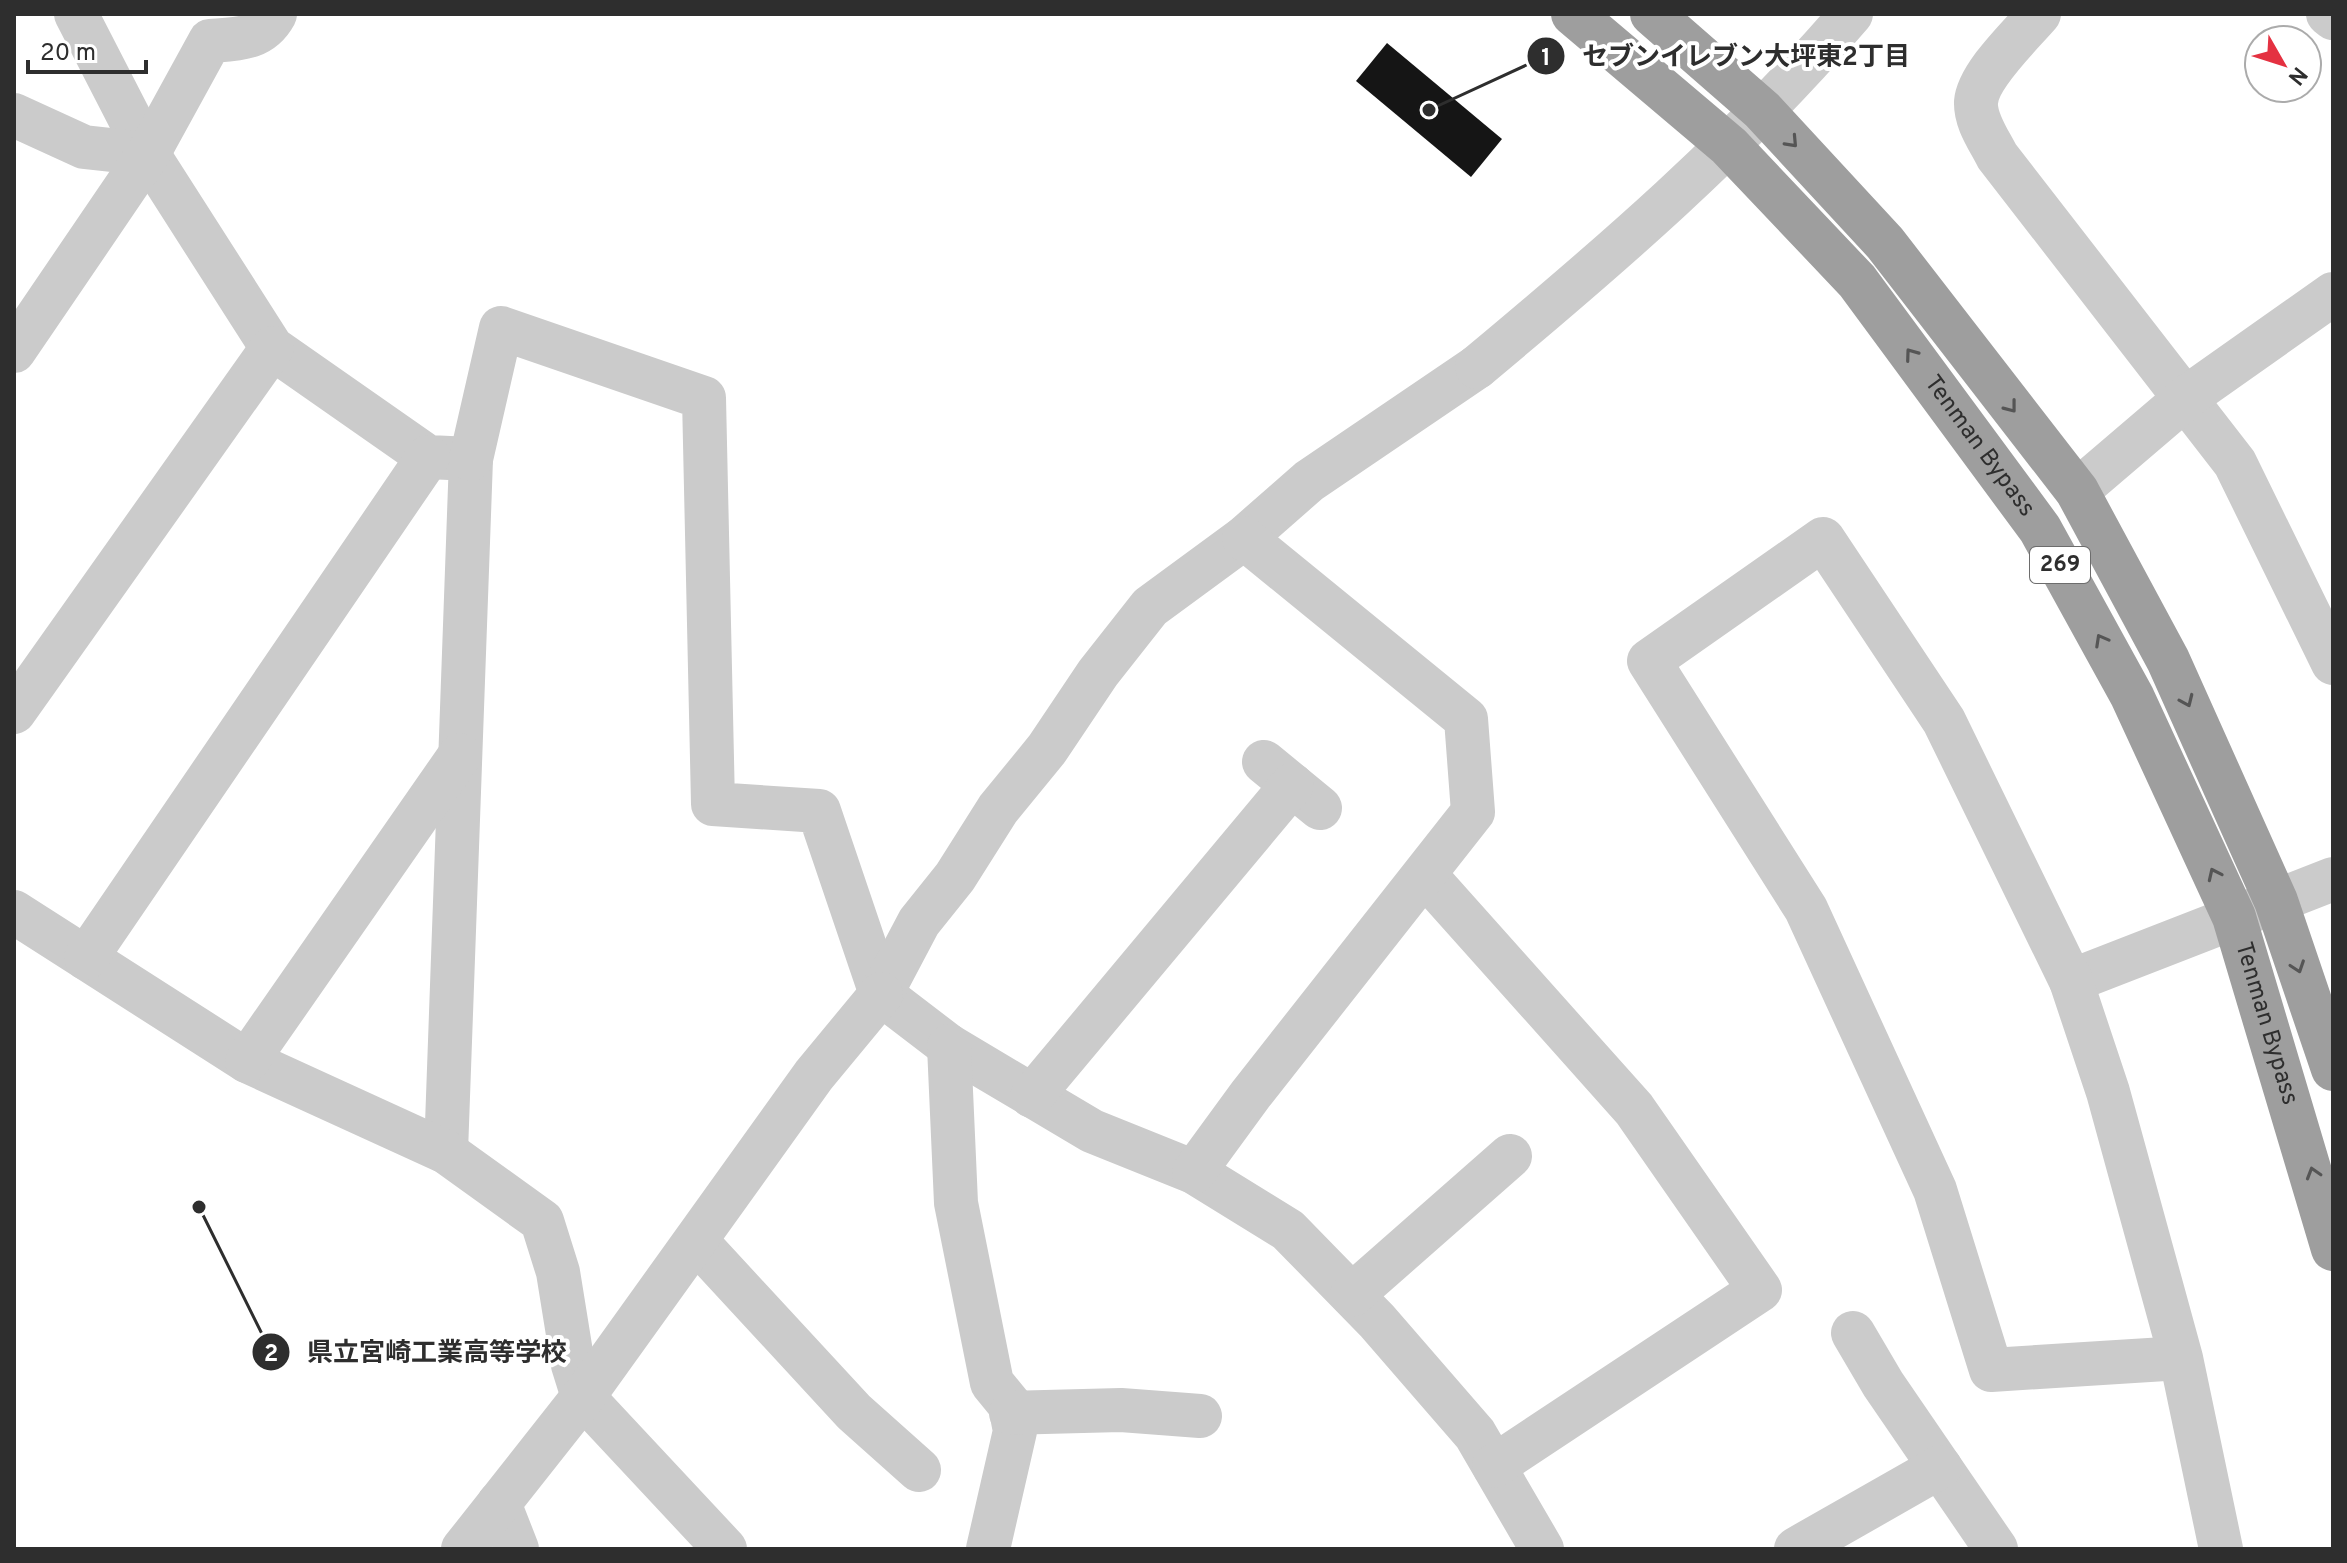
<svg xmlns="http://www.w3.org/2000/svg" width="2347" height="1563" font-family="Overpass,'Noto Sans JP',sans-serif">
	<rect width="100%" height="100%" fill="#fff"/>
	<path fill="#151515" d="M 1387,43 L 1502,139 L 1471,177 L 1356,81 Z"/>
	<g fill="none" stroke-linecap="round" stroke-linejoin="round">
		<g stroke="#cbcbcb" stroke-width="44">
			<path d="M 76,14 L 148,154 L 272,348 L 428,457 L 471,459 L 446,1152"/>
			<path d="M 2039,14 C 2021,35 1978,75 1976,102 C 1975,121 1989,140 1997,156 L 2235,463 L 2333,663"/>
			<path d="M 2328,14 L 2333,18"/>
			<path d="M 14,115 L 84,147 L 148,154"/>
			<path d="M 14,351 L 148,154 L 210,41 C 237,39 261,40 275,14"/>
			<path d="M 471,459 L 501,328 L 704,398 L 713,804 L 819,811 L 881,994 L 949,1046 L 1092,1131 L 1194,1172 L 1288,1230 L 1377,1321 L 1475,1434 L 1542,1549"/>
			<path d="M 2077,491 L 2187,397 L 2333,294"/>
			<path d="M 14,712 L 272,348"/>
			<path d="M 1264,762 L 1320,808"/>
			<path d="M 1425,875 L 1634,1109 L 1760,1290 L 1494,1466"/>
			<path d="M 14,912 L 247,1061 L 446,1152 L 542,1221 L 558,1272 L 573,1365 L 583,1397 L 725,1549"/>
			<path d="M 86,958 L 428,457"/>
			<path d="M 2071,981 L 2333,879"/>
			<path d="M 881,994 L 919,922 L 955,877 L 998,809 L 1047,749 L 1098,673 L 1150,607 L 1244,538 L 1309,481 L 1477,367"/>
			<path d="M 949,1046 L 956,1203 L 992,1383 L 1010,1405 L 1015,1431 L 988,1549"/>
			<path d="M 247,1061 L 460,755"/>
			<path d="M 1032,1096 L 1292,785"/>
			<path d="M 1194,1172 L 1251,1094 L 1473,812 L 1466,719 L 1244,538"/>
			<path d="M 696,1241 L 854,1412 L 919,1470"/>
			<path d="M 1352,1295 L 1510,1156"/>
			<path d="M 1853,1333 L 1883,1384 L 1996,1549"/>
			<path d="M 2181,1358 L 1991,1370 L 1935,1190 L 1806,909 L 1649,661 L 1823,539 L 1944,721 L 2071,981 L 2108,1092 L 2181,1358 L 2221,1549"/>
			<path d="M 1011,1413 L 1121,1410 L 1200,1416"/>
			<path d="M 499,1503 L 517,1549"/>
			<path d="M 1796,1549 L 1940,1467"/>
		</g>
		<g stroke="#cbcbcb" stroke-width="44">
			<path d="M 1477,367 C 1609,257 1739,145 1851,14"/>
			<path d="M 463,1549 L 583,1397 L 814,1075 L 881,994"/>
		</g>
		<g stroke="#9e9e9e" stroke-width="44">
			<path id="s1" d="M 1573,14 L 1729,146 L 1857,281 L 2040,529 L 2132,696 L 2234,917 L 2333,1249"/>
			<path d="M 1652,14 L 1762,110 L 1885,243 L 2077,491 L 2168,660 L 2276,901 L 2333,1069"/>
		</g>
	</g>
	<defs><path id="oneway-chevron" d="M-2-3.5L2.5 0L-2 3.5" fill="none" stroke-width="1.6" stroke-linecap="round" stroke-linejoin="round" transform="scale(2)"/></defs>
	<g stroke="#555">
		<use href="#oneway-chevron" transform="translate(1792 142) rotate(47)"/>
		<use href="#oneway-chevron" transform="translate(1911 354) rotate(-126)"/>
		<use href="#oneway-chevron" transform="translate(2011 407) rotate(52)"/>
		<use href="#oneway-chevron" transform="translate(2101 640) rotate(-119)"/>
		<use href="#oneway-chevron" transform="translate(2187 701) rotate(66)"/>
		<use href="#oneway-chevron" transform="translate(2214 874) rotate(-115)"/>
		<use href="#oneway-chevron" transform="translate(2298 967) rotate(71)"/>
		<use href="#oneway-chevron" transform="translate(2313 1173) rotate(-107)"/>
	</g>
	<g text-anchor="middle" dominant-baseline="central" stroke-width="8" stroke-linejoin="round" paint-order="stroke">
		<rect fill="#fff" stroke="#6d6d6d" stroke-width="2" x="2030" y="547" width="60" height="36" rx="6"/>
		<g font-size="22" font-weight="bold" fill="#2e2e2e">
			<text x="2060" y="565">269</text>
		</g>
		<g font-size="24" fill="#2e2e2e" stroke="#fff">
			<text stroke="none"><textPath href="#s1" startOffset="596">Tenman Bypass</textPath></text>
			<text stroke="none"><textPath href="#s1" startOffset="1244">Tenman Bypass</textPath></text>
		</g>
	</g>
	<path fill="none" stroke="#2e2e2e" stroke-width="3" d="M1429 110L1546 56M199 1207L271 1352"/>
	<g fill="#2e2e2e" stroke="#fff" stroke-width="3">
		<circle cx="1429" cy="110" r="8"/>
		<circle cx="199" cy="1207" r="8"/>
		<circle cx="1546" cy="56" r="20"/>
		<circle cx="271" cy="1352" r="20"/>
	</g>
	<g font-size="24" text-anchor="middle" font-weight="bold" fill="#fff">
		<text x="1546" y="65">1</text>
		<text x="271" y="1361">2</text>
	</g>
	<g font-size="26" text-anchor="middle" font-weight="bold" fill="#2e2e2e" stroke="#fff" stroke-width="8" stroke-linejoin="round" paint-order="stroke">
		<text x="1746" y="65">セブンイレブン大坪東2丁目</text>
		<text x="437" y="1361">県立宮崎工業高等学校</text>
	</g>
	<rect width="2347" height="1563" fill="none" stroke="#2e2e2e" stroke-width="32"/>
	<g transform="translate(2283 64) rotate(129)"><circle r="38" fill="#ffffff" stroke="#ababab" stroke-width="2"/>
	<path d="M0-6L14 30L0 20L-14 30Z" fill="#e43141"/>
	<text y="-12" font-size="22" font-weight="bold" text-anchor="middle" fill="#2e2e2e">N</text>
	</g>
	<path d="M28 60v12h118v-12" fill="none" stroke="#2e2e2e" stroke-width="4"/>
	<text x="40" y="60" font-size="24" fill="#2e2e2e" stroke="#ffffff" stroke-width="6" paint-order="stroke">20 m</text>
</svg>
